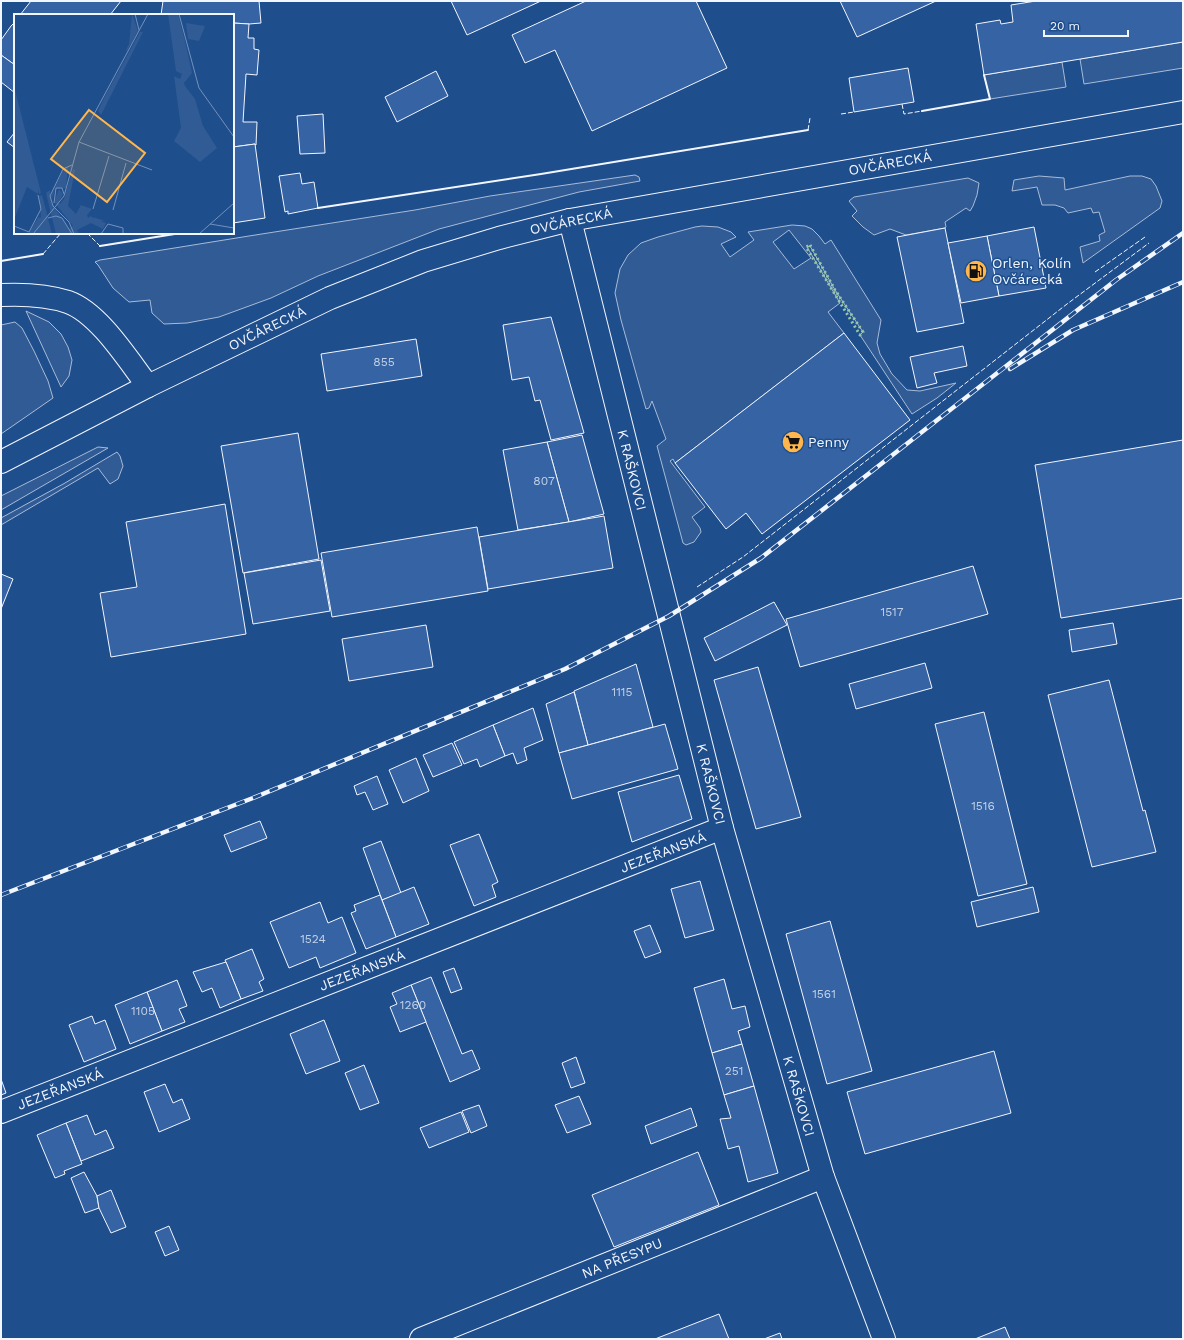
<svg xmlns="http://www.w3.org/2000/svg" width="1184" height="1340" font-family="'Work Sans',sans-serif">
	<rect width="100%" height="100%" fill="#1f4e8c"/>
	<g fill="#305b95" stroke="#a8bbd7" fill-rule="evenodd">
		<path d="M 1183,42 L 1183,68 L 1084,84 L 1080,59 Z"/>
		<path d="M 1062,62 L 1066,87 L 990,99 L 984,75 Z"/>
		<path d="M 635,175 L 639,177 L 640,181 L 579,192 L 439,229 L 318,276 L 271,298 L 219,317 L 187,323 L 164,324 L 152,313 L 150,300 L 129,302 L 113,288 L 98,265 L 95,262 L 100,260 L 249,236 L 415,210 L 490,196 Z"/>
		<path d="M 1039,176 L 1064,178 L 1065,190 L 1130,176 L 1142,176 L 1151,179 L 1156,186 L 1162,201 L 1160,208 L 1083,263 L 1080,247 L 1100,241 L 1099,235 L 1105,232 L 1099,212 L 1093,213 L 1091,208 L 1068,213 L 1064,208 L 1055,205 L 1042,205 L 1037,187 L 1012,191 L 1014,180 Z"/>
		<path d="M 968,178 L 979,183 L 977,195 L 973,206 L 970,211 L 966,208 L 945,222 L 946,227 L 945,228 L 906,235 L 890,229 L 874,235 L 863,227 L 852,216 L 857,211 L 849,201 L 854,197 Z"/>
		<path d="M 792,225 L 805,226 L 812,229 L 819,236 L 825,244 L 831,240 L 881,320 L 877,343 L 880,354 L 892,374 L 907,390 L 920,391 L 956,383 L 937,398 L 912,414 L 860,335 L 863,332 L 835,290 L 810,246 L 807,247 L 840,303 L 828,312 L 844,333 L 675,463 L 673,459 L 670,461 L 705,507 L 692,517 L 700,528 L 701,532 L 694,542 L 686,545 L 683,543 L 657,446 L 666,439 L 652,401 L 649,408 L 646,409 L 621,320 L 615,293 L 620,269 L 628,255 L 641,243 L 658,237 L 695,227 L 702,226 L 718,227 L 731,232 L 736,237 L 721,244 L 730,257 L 754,240 L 748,232 ZM 789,230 L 811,258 L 794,269 L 773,242 Z"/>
		<path d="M 26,311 L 49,322 L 61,334 L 68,347 L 72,360 L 69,376 L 61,387 Z"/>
		<path d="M 15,322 L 22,328 L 34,351 L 48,381 L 53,398 L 1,434 L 1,325 Z"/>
		<path d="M 98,447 L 108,448 L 1,510 L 1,496 Z"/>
		<path d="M 117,452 L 120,456 L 123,466 L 118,479 L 110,484 L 98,468 L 1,525 L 1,518 L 65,483 Z"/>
	</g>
	<g fill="#3563a3" stroke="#f2f6ff">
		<path d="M 31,1 L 121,1 L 110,15 L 20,15 Z"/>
		<path d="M 163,1 L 259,1 L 261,23 L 249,24 L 233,23 L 233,15 L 161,15 Z"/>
		<path d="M 451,1 L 541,1 L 467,35 Z"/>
		<path d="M 586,1 L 696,1 L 727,68 L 592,131 L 555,50 L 525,63 L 512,35 Z"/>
		<path d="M 840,1 L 936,1 L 857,37 Z"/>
		<path d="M 1036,1 L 1183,1 L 1183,42 L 984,75 L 976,24 L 1000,20 L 1001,24 L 1013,22 L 1011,5 Z"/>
		<path d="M 15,22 L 15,65 L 1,55 L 1,40 L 11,26 Z"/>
		<path d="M 233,23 L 249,24 L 248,38 L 254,38 L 254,49 L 259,50 L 257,75 L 246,74 L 243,122 L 257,122 L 256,145 L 255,144 L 233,147 Z"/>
		<path d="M 1,55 L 15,65 L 15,93 L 1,82 Z"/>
		<path d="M 908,68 L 914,102 L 854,112 L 849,78 Z"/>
		<path d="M 436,71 L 448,96 L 397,122 L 385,97 Z"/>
		<path d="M 323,114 L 325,153 L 300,154 L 297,116 Z"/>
		<path d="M 15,132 L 15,148 L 7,142 Z"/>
		<path d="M 255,144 L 265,218 L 233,223 L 233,147 Z"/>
		<path d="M 300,173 L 302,184 L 314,182 L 318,208 L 288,214 L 288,211 L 285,212 L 279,176 Z"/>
		<path d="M 1034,227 L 1046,288 L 999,296 L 987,236 Z"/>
		<path d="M 945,228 L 964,323 L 917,332 L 897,237 Z"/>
		<path d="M 987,236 L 999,296 L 961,303 L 948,243 Z"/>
		<path d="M 551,317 L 584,433 L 551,440 L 540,400 L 535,401 L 529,377 L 512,380 L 503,325 Z"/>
		<path d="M 844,333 L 910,420 L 762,534 L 746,513 L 726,529 L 675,463 Z"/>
		<path d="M 416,339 L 422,376 L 327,391 L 321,354 Z"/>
		<path d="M 963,346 L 967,366 L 934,373 L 937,383 L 917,388 L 910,357 Z"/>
		<path d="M 298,433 L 319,559 L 243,573 L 221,446 Z"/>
		<path d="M 582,435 L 604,514 L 569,522 L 547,442 Z"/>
		<path d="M 1183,440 L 1183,598 L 1061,618 L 1035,465 Z"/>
		<path d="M 547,442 L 569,522 L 518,530 L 503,450 Z"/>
		<path d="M 225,504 L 246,634 L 111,657 L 100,593 L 137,587 L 126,522 Z"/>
		<path d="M 604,516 L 613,568 L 488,589 L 479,537 Z"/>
		<path d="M 477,527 L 488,591 L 332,617 L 321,553 Z"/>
		<path d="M 321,560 L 330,611 L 253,624 L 244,573 Z"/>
		<path d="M 973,566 L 988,614 L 800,667 L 786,619 Z"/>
		<path d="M 1,574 L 13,579 L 1,609 Z"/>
		<path d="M 774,602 L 787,625 L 715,661 L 704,638 Z"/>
		<path d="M 1113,623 L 1117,644 L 1072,652 L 1069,630 Z"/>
		<path d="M 426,625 L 433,667 L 349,681 L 342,639 Z"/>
		<path d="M 925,663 L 932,688 L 856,709 L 849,684 Z"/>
		<path d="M 636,664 L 653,727 L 588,745 L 574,691 Z"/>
		<path d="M 758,667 L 801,817 L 756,829 L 714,680 Z"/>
		<path d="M 1109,680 L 1143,811 L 1145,810 L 1156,852 L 1092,867 L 1048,695 Z"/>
		<path d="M 574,692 L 588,745 L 559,753 L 546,704 Z"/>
		<path d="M 533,708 L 543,740 L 524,748 L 527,760 L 517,764 L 513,753 L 505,756 L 493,725 Z"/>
		<path d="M 984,712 L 1027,884 L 978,896 L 935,724 Z"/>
		<path d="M 665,724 L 678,769 L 572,799 L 559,753 Z"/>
		<path d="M 493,725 L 505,756 L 480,767 L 477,759 L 464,764 L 454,742 Z"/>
		<path d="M 452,743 L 462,765 L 433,777 L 423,755 Z"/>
		<path d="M 416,758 L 429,791 L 403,803 L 389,770 Z"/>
		<path d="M 679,775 L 692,819 L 632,842 L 618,792 Z"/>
		<path d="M 377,776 L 388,804 L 373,810 L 365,792 L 357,795 L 354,786 Z"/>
		<path d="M 260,821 L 267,838 L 231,852 L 224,835 Z"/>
		<path d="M 479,834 L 498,882 L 492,885 L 496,897 L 474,906 L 450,845 Z"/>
		<path d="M 381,841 L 401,893 L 382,900 L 363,848 Z"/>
		<path d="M 700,881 L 714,930 L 685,938 L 671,889 Z"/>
		<path d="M 414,887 L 429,924 L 396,937 L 382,900 Z"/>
		<path d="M 1033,887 L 1039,912 L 977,927 L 971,902 Z"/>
		<path d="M 380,895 L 396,937 L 366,949 L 351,913 L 356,911 L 354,905 Z"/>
		<path d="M 320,902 L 328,923 L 342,917 L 356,953 L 320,968 L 316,957 L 289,968 L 270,922 Z"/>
		<path d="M 830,921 L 872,1071 L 827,1084 L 786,934 Z"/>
		<path d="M 650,925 L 661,952 L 645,958 L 634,931 Z"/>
		<path d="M 252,949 L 264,979 L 259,982 L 263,991 L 241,999 L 225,960 Z"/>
		<path d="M 226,962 L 241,999 L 220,1008 L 212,988 L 202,992 L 193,972 Z"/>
		<path d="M 454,968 L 462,989 L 451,993 L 443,972 Z"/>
		<path d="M 431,977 L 462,1054 L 472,1050 L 480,1069 L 450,1082 L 411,985 Z"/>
		<path d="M 724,979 L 732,1009 L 745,1006 L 750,1027 L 738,1031 L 742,1044 L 712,1053 L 694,988 Z"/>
		<path d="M 177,980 L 187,1006 L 179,1009 L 185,1022 L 162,1031 L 147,992 Z"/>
		<path d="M 411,985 L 426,1022 L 400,1032 L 390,1007 L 397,1004 L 392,993 Z"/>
		<path d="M 147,992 L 162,1031 L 130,1044 L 115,1005 Z"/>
		<path d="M 92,1016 L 95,1024 L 105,1020 L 116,1049 L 84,1062 L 69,1025 Z"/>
		<path d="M 324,1020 L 340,1061 L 306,1074 L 290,1034 Z"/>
		<path d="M 742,1044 L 754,1086 L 724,1095 L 712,1053 Z"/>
		<path d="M 994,1051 L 1011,1113 L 865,1154 L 847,1092 Z"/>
		<path d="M 576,1057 L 585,1083 L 571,1088 L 562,1063 Z"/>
		<path d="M 364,1065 L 379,1103 L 360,1110 L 345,1073 Z"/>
		<path d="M 1,1079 L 6,1093 L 1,1095 Z"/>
		<path d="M 165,1084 L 173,1103 L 182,1099 L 190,1119 L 159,1132 L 144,1092 Z"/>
		<path d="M 754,1086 L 778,1173 L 748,1182 L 739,1146 L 728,1149 L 720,1119 L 731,1118 L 724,1095 Z"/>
		<path d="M 579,1096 L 591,1124 L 567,1133 L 555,1105 Z"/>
		<path d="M 479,1105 L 487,1126 L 471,1133 L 462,1111 Z"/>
		<path d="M 691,1108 L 697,1126 L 651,1144 L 645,1126 Z"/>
		<path d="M 461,1112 L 469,1132 L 429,1148 L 420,1128 Z"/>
		<path d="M 87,1115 L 95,1135 L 106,1130 L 114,1148 L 81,1161 L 66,1123 Z"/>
		<path d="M 66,1123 L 82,1164 L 64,1171 L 65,1174 L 55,1178 L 37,1135 Z"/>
		<path d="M 698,1152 L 719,1205 L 614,1247 L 592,1195 Z"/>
		<path d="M 84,1172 L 97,1196 L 99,1208 L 85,1213 L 71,1178 Z"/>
		<path d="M 111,1190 L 126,1227 L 111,1233 L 99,1208 L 97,1196 Z"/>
		<path d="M 169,1226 L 179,1250 L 165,1256 L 155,1232 Z"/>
		<path d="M 719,1314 L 729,1339 L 655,1339 Z"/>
		<path d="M 1005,1327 L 1010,1339 L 975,1339 Z"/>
		<path d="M 780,1333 L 782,1339 L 764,1339 Z"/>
	</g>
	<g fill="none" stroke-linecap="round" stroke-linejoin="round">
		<g stroke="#f2f6ff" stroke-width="24">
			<g id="minor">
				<path d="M 570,220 L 722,828 L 823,1177 L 884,1339"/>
				<path d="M 1,1112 L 722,828"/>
				<path d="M 421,1339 L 823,1177"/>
			</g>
		</g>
		<g stroke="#f2f6ff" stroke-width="24">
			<g id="secondary">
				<path d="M 1,295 C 23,294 47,295 68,302 C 99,313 128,360 148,386"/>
				<path d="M 1,462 L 148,386 L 330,298 L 423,261 L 499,238 L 570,220 L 1183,112"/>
			</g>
		</g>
		<use href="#minor" stroke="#1f4e8c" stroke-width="22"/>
		<use href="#secondary" stroke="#1f4e8c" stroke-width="22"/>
		<g stroke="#f2f6ff" stroke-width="4.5">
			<g id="rail">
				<path d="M 1010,369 L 1073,330 L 1183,282"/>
				<path d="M 1,895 L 253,798 L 565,669 L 669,616 L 761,558 L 1116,280 L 1183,233"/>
			</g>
		</g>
		<use href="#rail" stroke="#1f4e8c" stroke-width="3" stroke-dasharray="9" stroke-linecap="butt"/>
		<path stroke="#97c8a6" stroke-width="3" stroke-dasharray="2 3" stroke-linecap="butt" d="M 810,245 L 835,290 L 863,332 L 860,335 L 806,247 Z"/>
		<g stroke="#f2f6ff" stroke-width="1" stroke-dasharray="5 2" stroke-linecap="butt">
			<path d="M 902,104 L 904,114 L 922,111"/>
			<path d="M 841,114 L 854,112"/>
			<path d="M 808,130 L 810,118"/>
			<path d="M 87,233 L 100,246"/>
			<path d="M 43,254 L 61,233"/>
			<path d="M 1095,272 L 1145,237"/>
			<path d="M 697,587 L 743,557 L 1067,304 L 1149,243"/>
		</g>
		<g stroke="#f2f6ff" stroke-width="2">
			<path d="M 922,111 L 990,99 L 984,75"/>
			<path d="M 318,208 L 541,174 L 808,130"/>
			<path d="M 100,246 L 181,233"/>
			<path d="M 1,261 L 43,254"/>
		</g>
	</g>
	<defs>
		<g id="fuel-disc" transform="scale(1.15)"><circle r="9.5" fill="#ffb74d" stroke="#1f4e8c"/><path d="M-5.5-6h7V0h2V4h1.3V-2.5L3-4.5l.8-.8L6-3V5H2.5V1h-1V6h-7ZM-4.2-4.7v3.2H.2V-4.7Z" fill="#111"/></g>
		<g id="supermarket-disc" transform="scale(1.15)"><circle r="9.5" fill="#ffb74d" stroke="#1f4e8c"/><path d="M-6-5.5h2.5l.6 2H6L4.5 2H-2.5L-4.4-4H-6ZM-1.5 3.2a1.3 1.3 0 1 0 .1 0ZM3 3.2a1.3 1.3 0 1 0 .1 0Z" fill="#111"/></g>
	</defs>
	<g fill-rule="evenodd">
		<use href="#fuel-disc" x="976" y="271"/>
		<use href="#supermarket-disc" x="793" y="442"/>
	</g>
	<g text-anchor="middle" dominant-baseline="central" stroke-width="3" stroke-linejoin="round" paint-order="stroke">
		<g font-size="12" fill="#c3d1e8">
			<text x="384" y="362">855</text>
			<text x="544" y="481">807</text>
			<text x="892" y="612">1517</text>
			<text x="622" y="692">1115</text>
			<text x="983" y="806">1516</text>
			<text x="313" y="939">1524</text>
			<text x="824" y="994">1561</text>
			<text x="413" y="1005">1260</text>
			<text x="143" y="1011">1105</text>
			<text x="734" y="1071">251</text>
		</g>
		<g font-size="14" fill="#f2f6ff" stroke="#1f4e8c">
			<text transform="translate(890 163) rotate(-10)">OVČÁRECKÁ</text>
			<text transform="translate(571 221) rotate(-12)">OVČÁRECKÁ</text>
			<text transform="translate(267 328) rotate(-26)">OVČÁRECKÁ</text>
			<text transform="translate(632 470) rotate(76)">K RAŠKOVCI</text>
			<text transform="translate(711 784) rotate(76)">K RAŠKOVCI</text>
			<text transform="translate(663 852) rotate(-21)">JEZEŘANSKÁ</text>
			<text transform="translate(362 970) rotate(-21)">JEZEŘANSKÁ</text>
			<text transform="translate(60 1089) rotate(-21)">JEZEŘANSKÁ</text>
			<text transform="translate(799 1096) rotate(74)">K RAŠKOVCI</text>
			<text transform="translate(622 1258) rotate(-22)">NA PŘESYPU</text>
		</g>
		<g font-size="14" fill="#f2f6ff" stroke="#1f4e8c" text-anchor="start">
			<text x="992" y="263">Orlen, Kolín<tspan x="992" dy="16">Ovčárecká</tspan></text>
			<text x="808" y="442">Penny</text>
		</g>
	</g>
	<g transform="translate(14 14)">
		<rect width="220" height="220" fill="#1f4e8c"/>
		<path d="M 118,0 L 124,17 L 113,37 L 112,36 L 115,30 ZM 154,0 L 164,0 L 171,27 L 178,59 L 170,69 L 171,72 L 181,85 L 189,112 L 203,134 L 186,148 L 160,127 L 167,114 L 160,62 L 166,65 L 168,60 L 162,57 ZM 172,9 L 191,12 L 185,27 L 174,25 ZM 126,18 L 129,18 L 87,101 L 84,97 L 91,82 ZM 0,72 L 27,179 L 25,180 L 25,175 L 24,180 L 13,173 L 0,206 ZM 54,153 L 52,174 L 41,175 L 38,186 L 37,182 L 50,154 ZM 59,155 L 61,156 L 54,192 L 62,200 L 67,191 L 78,195 L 73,201 L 74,204 L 77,202 L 80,205 L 79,203 L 91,207 L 87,207 L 92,209 L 89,215 L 77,209 L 63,216 L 65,220 L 42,220 L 32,179 L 36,176 L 37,188 L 55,215 L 59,212 L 40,188 L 45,175 L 49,180 L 44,189 L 46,190 L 50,185 ZM 28,181 L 38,220 L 14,220 L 24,204 L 27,203 L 25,182 Z" fill="#305b95"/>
		<path fill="none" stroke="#7391ba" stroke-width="1" d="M 121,0 L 125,16M 165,0 L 185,74 L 220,123M 65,128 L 138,156M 58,151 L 49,155 L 36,182 L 39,192 L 55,208 L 60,220M 40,189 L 42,174 L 48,174 L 50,180M 79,195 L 95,142M 99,196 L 112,149M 34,204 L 42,202 L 48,204 L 58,220M 196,210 L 220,214M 0,212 L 15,218 L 27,195 L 24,181M 19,220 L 50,182 L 65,128 L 134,0M 87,220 L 94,210 L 109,214 L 109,220M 185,220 L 220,189"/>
		<path fill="#ffb74d" fill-opacity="0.15" stroke="#ffb74d" stroke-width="2" d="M 75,96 L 131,139 L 93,188 L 37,145 Z"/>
		<rect width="220" height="220" fill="none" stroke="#f2f6ff" stroke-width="2"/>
	</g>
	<rect width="1184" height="1340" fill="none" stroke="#f2f6ff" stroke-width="4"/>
	<path d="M1044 30v6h84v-6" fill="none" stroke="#f2f6ff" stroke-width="2"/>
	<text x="1050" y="30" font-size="12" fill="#f2f6ff" stroke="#1f4e8c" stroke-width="3" paint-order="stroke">20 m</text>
</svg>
